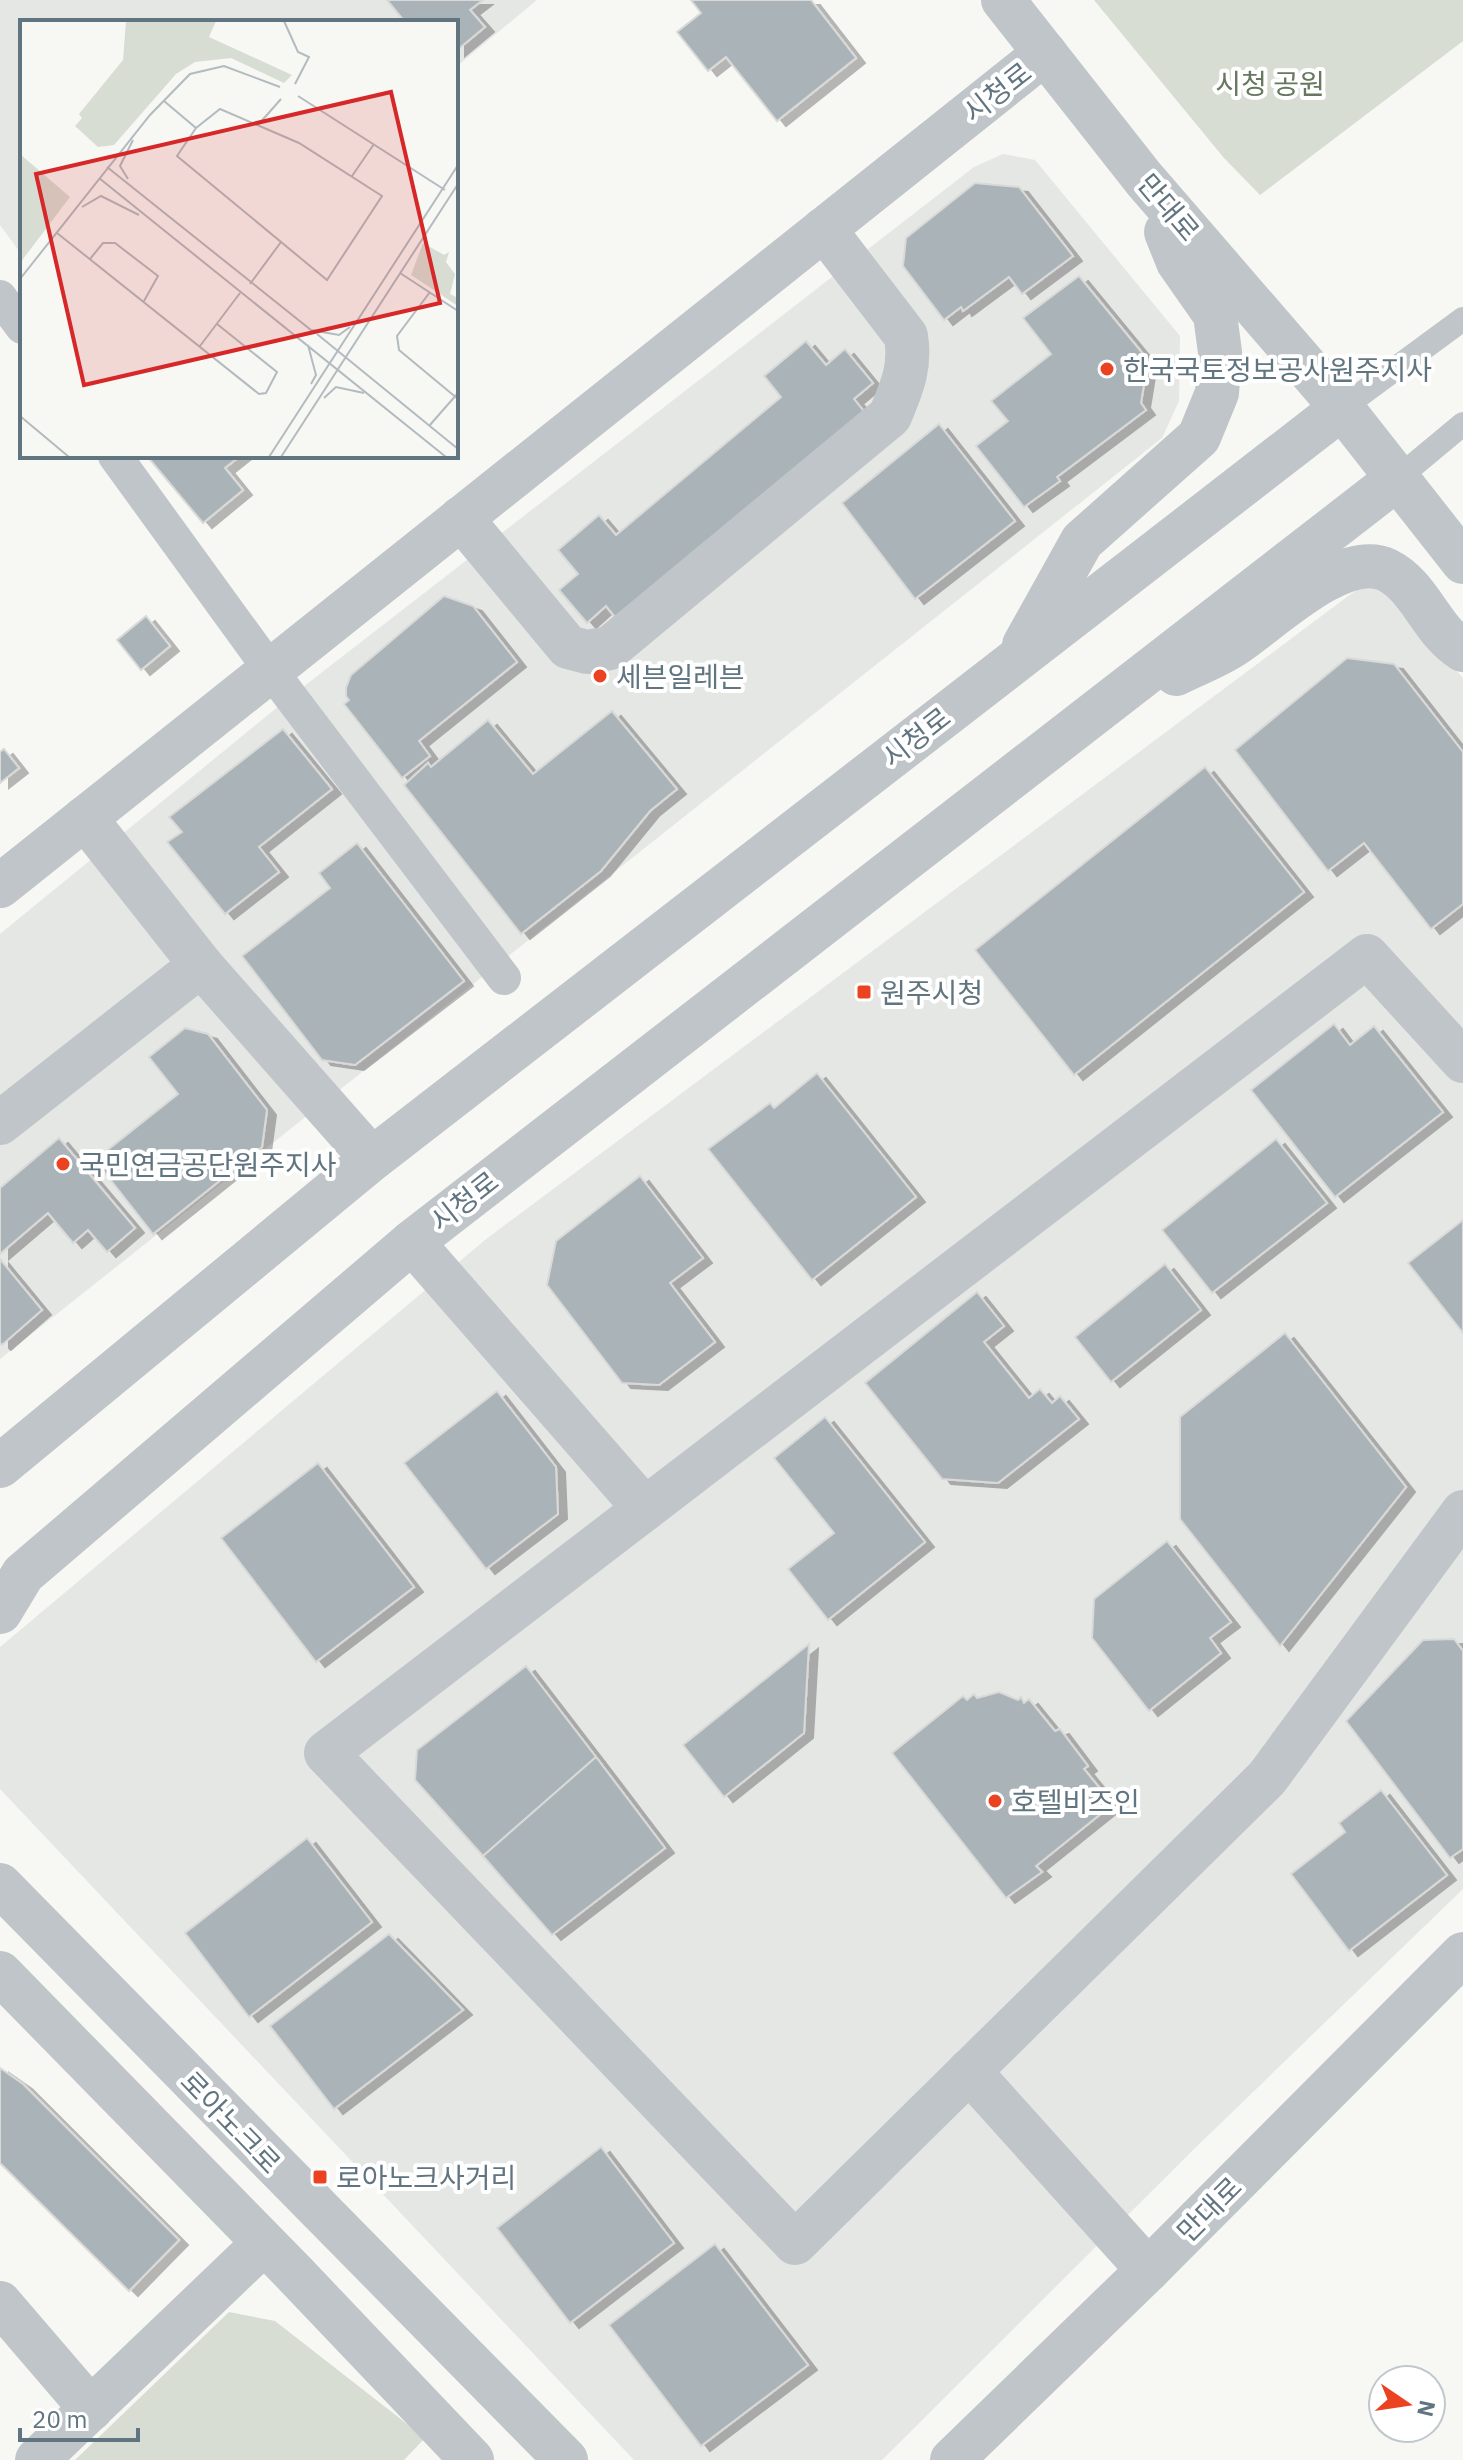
<svg xmlns="http://www.w3.org/2000/svg" width="1463" height="2460" font-family="'IBM Plex Sans','Noto Sans KR',sans-serif">
	<defs>
		<filter id="shadow"><feDropShadow dx="9" dy="5" stdDeviation="0" flood-color="#0004"/></filter>
	</defs>
	<rect width="100%" height="100%" fill="#f7f7f4"/>
	<g fill="#e5e7e5">
		<path d="M 0,0 L 537,0 L 456,67 L 456,22 L 22,22 L 22,255 L 0,225 Z"/>
		<path d="M 1003,154 L 1035,160 L 1180,336 L 1179,401 L 1162,438 L 0,1359 L 0,934 L 285,701 L 974,167 Z"/>
		<path d="M 1381,584 L 1463,678 L 1463,1889 L 1193,2150 L 882,2460 L 634,2460 L 0,1789 L 0,1647 L 485,1240 L 1359,588 Z"/>
	</g>
	<g fill="#d7ddd3">
		<path d="M 1094,0 L 1463,0 L 1463,41 L 1260,195 L 1224,158 Z"/>
		<path d="M 229,2312 L 275,2321 L 425,2438 L 404,2460 L 75,2460 Z"/>
	</g>
	<g fill="#a9b3b8" stroke="#d9d9d7" stroke-width="2" filter="url(#shadow)">
		<path d="M 387,0 L 483,0 L 470,10 L 485,27 L 456,51 L 456,22 L 405,22 Z"/>
		<path d="M 691,0 L 811,0 L 856,58 L 777,121 L 726,57 L 708,71 L 677,32 L 701,13 Z"/>
		<path d="M 975,183 L 1019,187 L 1073,256 L 1022,294 L 1009,277 L 963,311 L 961,307 L 944,320 L 903,266 L 906,238 Z"/>
		<path d="M 1079,276 L 1153,366 L 1146,372 L 1141,403 L 1146,410 L 1057,477 L 1060,481 L 1024,507 L 976,446 L 1008,421 L 991,401 L 1051,354 L 1023,318 Z"/>
		<path d="M 806,341 L 826,365 L 845,349 L 873,383 L 854,399 L 870,419 L 623,627 L 606,606 L 587,623 L 559,590 L 578,574 L 558,550 L 599,515 L 616,535 L 781,397 L 764,376 Z"/>
		<path d="M 939,424 L 1015,521 L 915,599 L 842,503 Z"/>
		<path d="M 147,456 L 240,456 L 225,468 L 243,490 L 203,523 Z"/>
		<path d="M 444,596 L 473,606 L 517,662 L 419,741 L 430,756 L 402,778 L 344,704 L 349,700 L 346,696 L 346,688 L 351,675 Z"/>
		<path d="M 146,616 L 170,646 L 141,670 L 117,640 Z"/>
		<path d="M 1347,658 L 1394,664 L 1463,752 L 1463,904 L 1431,929 L 1364,843 L 1328,871 L 1235,750 Z"/>
		<path d="M 612,711 L 677,789 L 650,811 L 601,871 L 521,934 L 404,785 L 428,763 L 431,767 L 488,720 L 533,774 Z"/>
		<path d="M 283,729 L 332,789 L 259,847 L 279,872 L 225,914 L 167,842 L 182,832 L 169,817 Z"/>
		<path d="M 4,749 L 19,768 L 0,783 L 0,752 Z"/>
		<path d="M 1205,767 L 1304,892 L 1074,1075 L 975,950 Z"/>
		<path d="M 357,843 L 464,981 L 355,1065 L 322,1060 L 242,956 L 330,888 L 319,873 Z"/>
		<path d="M 1334,1024 L 1350,1045 L 1374,1026 L 1443,1112 L 1335,1197 L 1251,1090 Z"/>
		<path d="M 185,1028 L 208,1034 L 267,1110 L 262,1147 L 153,1234 L 95,1160 L 178,1094 L 149,1057 Z"/>
		<path d="M 817,1073 L 916,1197 L 812,1280 L 708,1149 L 770,1103 L 774,1108 Z"/>
		<path d="M 59,1138 L 135,1228 L 107,1252 L 88,1230 L 73,1243 L 48,1213 L 0,1254 L 0,1188 Z"/>
		<path d="M 1276,1139 L 1327,1203 L 1212,1293 L 1162,1230 Z"/>
		<path d="M 640,1176 L 703,1258 L 670,1283 L 715,1342 L 659,1385 L 622,1383 L 547,1285 L 556,1241 Z"/>
		<path d="M 1463,1220 L 1463,1333 L 1408,1263 Z"/>
		<path d="M 0,1259 L 42,1310 L 2,1345 L 0,1343 Z"/>
		<path d="M 1165,1264 L 1201,1310 L 1111,1382 L 1075,1337 Z"/>
		<path d="M 977,1292 L 1004,1326 L 984,1342 L 1029,1398 L 1040,1389 L 1052,1403 L 1060,1396 L 1079,1419 L 998,1483 L 942,1479 L 865,1383 Z"/>
		<path d="M 1285,1333 L 1406,1487 L 1280,1646 L 1180,1519 L 1180,1417 Z"/>
		<path d="M 497,1391 L 556,1467 L 558,1514 L 486,1569 L 404,1463 Z"/>
		<path d="M 825,1417 L 925,1542 L 828,1620 L 788,1569 L 834,1533 L 774,1458 Z"/>
		<path d="M 318,1463 L 414,1587 L 316,1662 L 221,1538 Z"/>
		<path d="M 1167,1541 L 1231,1622 L 1210,1638 L 1221,1653 L 1149,1711 L 1092,1638 L 1094,1599 Z"/>
		<path d="M 1454,1639 L 1463,1651 L 1463,1849 L 1450,1858 L 1346,1721 L 1423,1640 Z"/>
		<path d="M 809,1644 L 804,1733 L 724,1797 L 683,1745 Z"/>
		<path d="M 526,1666 L 596,1757 L 483,1856 L 415,1780 L 417,1750 Z"/>
		<path d="M 999,1692 L 1018,1700 L 1021,1697 L 1024,1703 L 1029,1699 L 1055,1731 L 1060,1729 L 1088,1766 L 1084,1769 L 1113,1804 L 1036,1866 L 1042,1872 L 1006,1898 L 892,1753 L 963,1696 L 967,1700 L 974,1694 L 977,1698 Z"/>
		<path d="M 596,1757 L 665,1848 L 552,1935 L 483,1856 Z"/>
		<path d="M 1381,1790 L 1447,1875 L 1349,1951 L 1291,1874 L 1345,1832 L 1339,1823 Z"/>
		<path d="M 307,1838 L 372,1922 L 249,2017 L 185,1933 Z"/>
		<path d="M 389,1934 L 463,2010 L 334,2109 L 270,2026 Z"/>
		<path d="M 0,2068 L 23,2084 L 179,2240 L 129,2291 L 0,2163 Z"/>
		<path d="M 601,2147 L 674,2243 L 570,2323 L 497,2228 Z"/>
		<path d="M 715,2244 L 808,2365 L 701,2446 L 609,2325 Z"/>
	</g>
	<g fill="none" stroke-linecap="round" stroke-linejoin="round">
		<g stroke="#c0c5c9" stroke-width="24">
			<path d="M 1342,408 L 1463,319"/>
			<path d="M 1398,478 L 1463,424"/>
		</g>
		<g stroke="#c0c5c9" stroke-width="34">
			<path d="M 0,297 L 22,327"/>
			<path d="M 115,456 L 271,671 L 504,978"/>
		</g>
		<g stroke="#c0c5c9" stroke-width="44">
			<path d="M 461,518 L 568,647 L 587,652 L 610,648 L 890,416 C 902,387 911,367 906,336 L 824,229"/>
			<path d="M 85,818 L 201,965 L 372,1159"/>
			<path d="M 0,886 L 1045,53"/>
			<path d="M 1463,1061 L 1367,956 L 326,1753 L 795,2243 L 1267,1778 L 1463,1512"/>
			<path d="M 0,1123 L 201,965"/>
			<path d="M 412,1242 L 645,1509"/>
			<path d="M 969,2071 L 1148,2270"/>
			<path d="M 0,2303 L 91,2409"/>
			<path d="M 37,2460 L 264,2243"/>
		</g>
		<g stroke="#c0c5c9" stroke-width="44">
			<path d="M 1003,0 L 1144,179 L 1342,408 L 1463,562"/>
			<path d="M 1024,645 L 1082,541 L 1199,437 L 1217,393 L 1220,352 L 1215,315 L 1178,262 L 1166,232"/>
			<path d="M 1176,674 C 1196,664 1219,656 1237,643 C 1270,621 1343,549 1387,570 C 1421,587 1431,631 1463,650"/>
			<path d="M 0,1466 L 372,1159 L 1342,408"/>
			<path d="M 0,1612 L 23,1574 L 412,1242 L 1398,478"/>
			<path d="M 0,1885 L 566,2460"/>
			<path d="M 0,1973 L 294,2273 L 472,2460"/>
			<path d="M 952,2460 L 1148,2270 L 1463,1954"/>
		</g>
	</g>
	<g fill="#eb4321" stroke="#fff" stroke-width="3">
		<circle cx="1107" cy="369" r="8"/>
		<circle cx="600" cy="676" r="8"/>
		<rect x="856" y="984" width="16" height="16" rx="4"/>
		<circle cx="63" cy="1164" r="8"/>
		<circle cx="995" cy="1801" r="8"/>
		<rect x="312" y="2169" width="16" height="16" rx="4"/>
	</g>
	<g text-anchor="middle" dominant-baseline="central" stroke-width="8" stroke-linejoin="round" paint-order="stroke">
		<g font-size="28" fill="#667860" stroke="#fff">
			<text x="1270" y="83">시청 공원</text>
		</g>
		<g font-size="28" fill="#617581" stroke="#fff">
			<text transform="translate(997 92) rotate(-38)">시청로</text>
			<text transform="translate(1169 207) rotate(50)">만대로</text>
			<text transform="translate(916 737) rotate(-38)">시청로</text>
			<text transform="translate(464 1201) rotate(-38)">시청로</text>
			<text transform="translate(231 2122) rotate(46)">로아노크로</text>
			<text transform="translate(1209 2209) rotate(-45)">만대로</text>
		</g>
		<g font-size="28" fill="#617581" stroke="#fff" text-anchor="start">
			<text x="1123" y="369">한국국토정보공사원주지사</text>
			<text x="616" y="676">세븐일레븐</text>
			<text x="880" y="992">원주시청</text>
			<text x="79" y="1164">국민연금공단원주지사</text>
			<text x="1011" y="1801">호텔비즈인</text>
			<text x="336" y="2177">로아노크사거리</text>
		</g>
	</g>
	<g transform="translate(20 20)">
		<rect width="438" height="438" fill="#f7f7f4"/>
		<path d="M 106,1 L 196,1 L 189,17 L 272,55 L 264,63 L 211,38 L 175,42 L 156,54 L 94,125 L 78,127 L 55,106 L 62,98 L 59,94 L 103,40 ZM 0,134 L 50,177 L 0,243 ZM 403,223 L 424,235 L 429,232 L 426,242 L 435,254 L 430,274 L 438,278 L 438,286 L 391,255 Z" fill="#d7ddd3"/>
		<path fill="none" stroke="#b2bbbf" stroke-width="2" d="M 264,1 L 278,32 L 289,37 L 275,64M 278,76 L 425,170M 144,81 L 176,108 L 157,136 L 307,260 L 362,176 L 279,123 L 200,89 L 176,108M 238,105 L 261,79M 87,147 L 291,310 L 319,315 L 330,307M 332,156 L 354,124M 79,158 L 426,437M 108,159 L 100,146 L 113,120M 62,187 L 81,176 L 119,195M 37,213 L 239,374 L 246,373 L 257,352 L 197,304M 70,239 L 83,223 L 95,223 L 138,256 L 124,281M 380,253 L 438,291M 0,259 L 130,95 L 170,54 L 204,46 L 260,67M 230,264 L 261,222M 410,272 L 377,316 L 379,330 L 438,379M 297,314 L 438,429M 288,325 L 296,355 L 291,364M 180,326 L 220,273M 304,378 L 316,367 L 344,373M 0,396 L 49,437M 409,406 L 438,373M 249,437 L 438,145M 261,437 L 438,164"/>
		<path fill="#d62828" fill-opacity="0.15" stroke="#d62828" stroke-width="4" d="M 371,72 L 420,283 L 64,365 L 16,154 Z"/>
		<rect width="438" height="438" fill="none" stroke="#617581" stroke-width="4"/>
	</g>
	<g transform="translate(1407 2404) rotate(103)"><circle r="38" fill="#ffffff" stroke="#c0c8cd" stroke-width="2"/>
	<path d="M0-6L14 30L0 20L-14 30Z" fill="#eb4321"/>
	<text y="-12" font-size="22" font-weight="bold" text-anchor="middle" fill="#617581">N</text>
	</g>
	<path d="M20 2428v12h118v-12" fill="none" stroke="#617581" stroke-width="4"/>
	<text x="32" y="2428" font-size="24" fill="#617581" stroke="#ffffff" stroke-width="6" paint-order="stroke">20 m</text>
</svg>
